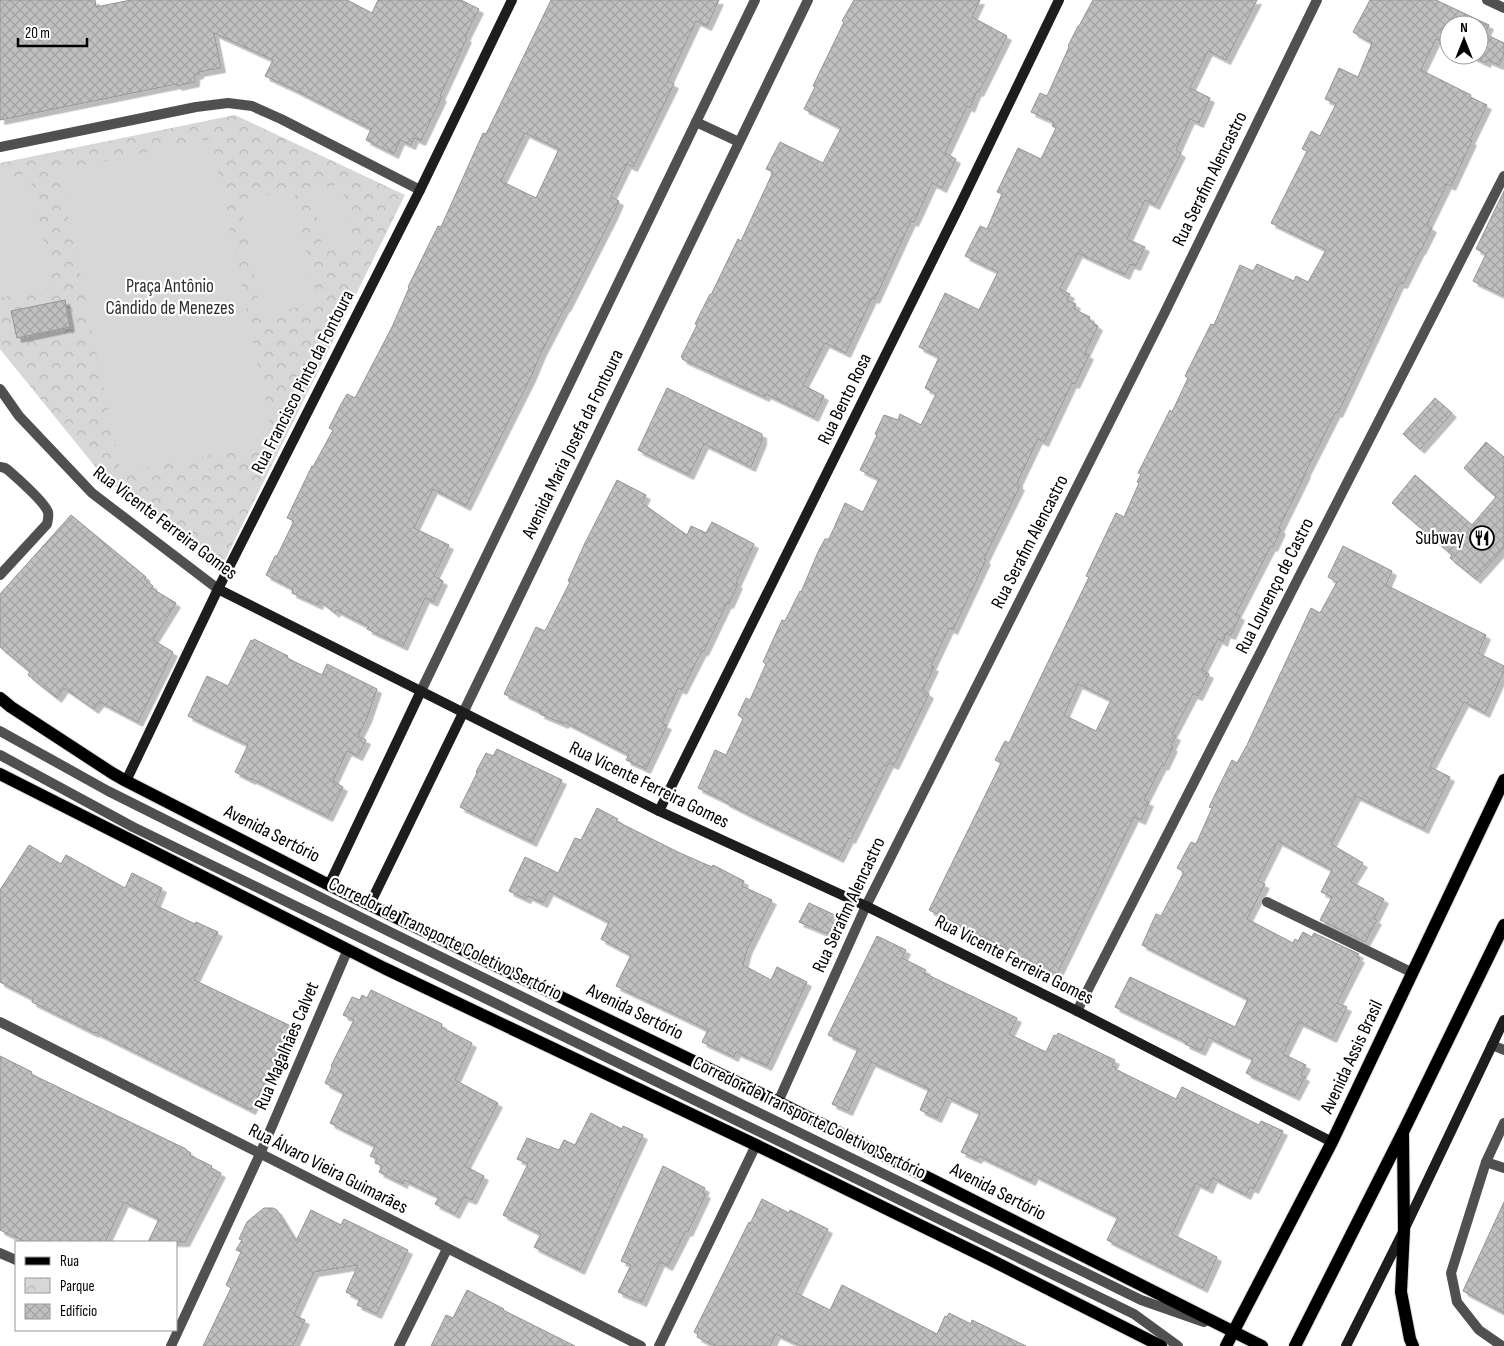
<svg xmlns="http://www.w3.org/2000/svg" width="1504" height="1346" font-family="'Sofia Sans Condensed',sans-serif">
	<defs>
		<pattern id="park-crowns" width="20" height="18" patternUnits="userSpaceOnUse" patternTransform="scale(1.25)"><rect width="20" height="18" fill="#d7d7d7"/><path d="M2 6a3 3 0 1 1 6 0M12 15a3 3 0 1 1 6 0" fill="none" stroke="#b7b7b7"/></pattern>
		<pattern id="building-cross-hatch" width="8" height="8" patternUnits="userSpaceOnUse" patternTransform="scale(1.25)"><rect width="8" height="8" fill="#c0c0c0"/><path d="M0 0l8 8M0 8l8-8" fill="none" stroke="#a3a3a3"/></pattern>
		<filter id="shadow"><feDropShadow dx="4.5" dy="4.5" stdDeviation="0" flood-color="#0004"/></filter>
	</defs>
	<rect width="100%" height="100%" fill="#fff"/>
	<path fill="url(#park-crowns)" d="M 235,115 L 405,195 L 223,564 L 106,480 L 0,349 L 0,163 Z"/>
	<g fill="#d7d7d7">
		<path d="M 211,139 L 274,442 L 121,473 L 59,171 Z"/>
		<path d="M 29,173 L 54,287 L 0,298 L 0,179 Z"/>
		<path d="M 342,184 L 353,247 L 323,252 L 312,190 Z"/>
		<path d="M 294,190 L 316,304 L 261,314 L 240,200 Z"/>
	</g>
	<g fill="url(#building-cross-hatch)" stroke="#949494" fill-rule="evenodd" filter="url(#shadow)">
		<path d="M 0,0 L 95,0 L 96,7 L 131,0 L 347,0 L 372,13 L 378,0 L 461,0 L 479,9 L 465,37 L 467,38 L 440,96 L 442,97 L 421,141 L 414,138 L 411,145 L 400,140 L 394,154 L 366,140 L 371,129 L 295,90 L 265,76 L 273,60 L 214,33 L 221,68 L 199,72 L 199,74 L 195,75 L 195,82 L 177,86 L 177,84 L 0,120 Z"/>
		<path d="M 551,0 L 719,0 L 707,26 L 696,21 L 668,81 L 674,84 L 637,159 L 633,167 L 627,164 L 611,197 L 619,201 L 612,217 L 566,307 L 565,307 L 541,353 L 531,377 L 466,506 L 433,489 L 414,528 L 449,545 L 434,576 L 443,581 L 433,602 L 425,598 L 403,646 L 367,629 L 369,627 L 336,610 L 335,613 L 320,601 L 318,605 L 292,593 L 293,589 L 266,575 L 275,556 L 277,556 L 294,521 L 287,518 L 312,466 L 313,467 L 333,430 L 329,428 L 339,408 L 347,394 L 355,398 L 392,327 L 409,288 L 408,287 L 438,226 L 441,227 L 483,133 L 486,134 ZM 525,133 L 559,149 L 536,198 L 501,181 Z"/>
		<path d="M 854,0 L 980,0 L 972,17 L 1007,36 L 979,92 L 977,91 L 970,108 L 967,106 L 945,153 L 956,159 L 942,188 L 932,183 L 914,222 L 911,221 L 875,299 L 872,298 L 846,353 L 825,343 L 803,385 L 824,396 L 814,417 L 766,394 L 765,397 L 747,389 L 682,359 L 683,358 L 681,357 L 697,325 L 695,324 L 710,294 L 711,295 L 738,239 L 741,241 L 773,172 L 766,169 L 780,142 L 823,163 L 841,128 L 804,109 L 815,87 L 813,86 L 844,22 L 842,21 Z"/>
		<path d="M 1093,0 L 1257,0 L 1226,60 L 1208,51 L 1190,88 L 1210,98 L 1199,123 L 1190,119 L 1176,150 L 1181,153 L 1155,205 L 1145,200 L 1127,239 L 1145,247 L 1136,266 L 1130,264 L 1125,275 L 1078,253 L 1060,289 L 1070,294 L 1067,300 L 1076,304 L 1074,309 L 1090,317 L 1089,320 L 1098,326 L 1085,353 L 1089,355 L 1075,384 L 1072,383 L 1044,442 L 1038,439 L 1018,481 L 1018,485 L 1020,486 L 984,559 L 986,560 L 953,630 L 949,628 L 931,666 L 934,667 L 923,690 L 929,694 L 894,765 L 889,763 L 851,839 L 849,838 L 839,858 L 754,817 L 725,802 L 725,801 L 698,788 L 715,750 L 726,755 L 743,719 L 738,715 L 746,698 L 750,700 L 766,664 L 763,662 L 782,620 L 785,621 L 800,591 L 801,592 L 818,552 L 825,539 L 829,539 L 845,503 L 863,512 L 879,479 L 860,470 L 877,435 L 875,434 L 884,415 L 898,420 L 900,414 L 921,425 L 936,394 L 925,388 L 939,357 L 919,347 L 945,293 L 979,310 L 998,272 L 965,256 L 980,226 L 987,229 L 1002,194 L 997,192 L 1018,148 L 1041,159 L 1056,128 L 1052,126 L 1054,122 L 1031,112 L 1040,93 L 1047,96 L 1069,47 L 1068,46 L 1078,26 L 1079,26 Z"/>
		<path d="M 1370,0 L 1436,0 L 1489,25 L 1485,34 L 1504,43 L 1504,55 L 1499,65 L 1487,60 L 1486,63 L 1469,55 L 1479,55 L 1479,25 L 1449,25 L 1449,45 L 1436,39 L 1421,70 L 1471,95 L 1470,97 L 1487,105 L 1470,140 L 1472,141 L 1451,186 L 1447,184 L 1427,225 L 1432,228 L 1421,250 L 1420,250 L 1403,284 L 1400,283 L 1399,284 L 1338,413 L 1336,412 L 1305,473 L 1306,473 L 1279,528 L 1281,530 L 1273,547 L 1271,546 L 1236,614 L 1240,616 L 1231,635 L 1226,633 L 1223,642 L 1218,639 L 1202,670 L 1209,674 L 1198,696 L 1193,694 L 1172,734 L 1176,736 L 1171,746 L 1173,747 L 1164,766 L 1162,765 L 1144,800 L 1149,802 L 1141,820 L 1134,817 L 1057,974 L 1050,970 L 1049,972 L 1011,953 L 1011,951 L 929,910 L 1001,763 L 995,760 L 1005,741 L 1009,743 L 1089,577 L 1086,576 L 1116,513 L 1124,517 L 1139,483 L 1137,482 L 1141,474 L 1138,473 L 1170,410 L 1172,412 L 1188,378 L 1185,376 L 1211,324 L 1214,325 L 1240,265 L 1253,271 L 1257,264 L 1294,281 L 1296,276 L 1308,282 L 1326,250 L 1271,223 L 1307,151 L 1302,149 L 1311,131 L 1320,136 L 1336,104 L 1325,99 L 1339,68 L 1358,77 L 1372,43 L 1353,32 ZM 1078,684 L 1111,700 L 1096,731 L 1064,715 Z"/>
		<path d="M 1504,191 L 1504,296 L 1473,281 L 1486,254 L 1476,249 Z"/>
		<path d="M 65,300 L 70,327 L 17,338 L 11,311 Z"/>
		<path d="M 667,388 L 762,434 L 762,441 L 751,467 L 704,444 L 689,475 L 638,450 Z"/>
		<path d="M 1435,398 L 1452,413 L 1420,449 L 1403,434 Z"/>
		<path d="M 1486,442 L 1504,457 L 1504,548 L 1476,579 L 1450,558 L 1452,555 L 1392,503 L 1415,475 L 1472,525 L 1496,497 L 1464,468 Z"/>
		<path d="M 617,480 L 646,495 L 642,503 L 687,535 L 691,526 L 706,533 L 712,522 L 754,544 L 736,583 L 738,584 L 729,604 L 727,603 L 704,651 L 702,651 L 682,690 L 678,688 L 662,723 L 667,725 L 646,769 L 626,760 L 629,755 L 565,722 L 564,724 L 540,714 L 541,712 L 504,694 L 536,627 L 545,631 L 570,582 L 568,581 L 585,543 Z"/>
		<path d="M 71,515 L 146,577 L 144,579 L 153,586 L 151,588 L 176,603 L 153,640 L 173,652 L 138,722 L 100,702 L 94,709 L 64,688 L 57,698 L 28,675 L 30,672 L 0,647 L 0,594 Z"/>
		<path d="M 1343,546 L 1392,571 L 1386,585 L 1486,635 L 1478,653 L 1504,666 L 1504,671 L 1485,713 L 1464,702 L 1430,767 L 1450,777 L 1424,829 L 1356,796 L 1331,844 L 1363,863 L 1351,882 L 1384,899 L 1374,919 L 1377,920 L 1365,942 L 1320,920 L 1332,897 L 1321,892 L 1332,870 L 1278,841 L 1258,881 L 1265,884 L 1247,919 L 1293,943 L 1295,939 L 1298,941 L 1303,932 L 1312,937 L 1314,933 L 1359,954 L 1357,957 L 1360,958 L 1337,1003 L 1347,1007 L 1332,1038 L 1299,1022 L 1283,1054 L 1306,1065 L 1301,1075 L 1305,1077 L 1295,1096 L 1246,1073 L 1253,1059 L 1208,1037 L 1201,1051 L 1185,1044 L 1186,1042 L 1115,1007 L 1130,977 L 1235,1027 L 1248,999 L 1142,945 L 1156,914 L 1161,916 L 1184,872 L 1177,868 L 1191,842 L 1196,844 L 1212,808 L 1209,807 L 1232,760 L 1237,763 L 1247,745 L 1311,608 L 1320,613 L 1337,582 L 1328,577 Z"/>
		<path d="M 254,639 L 288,656 L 287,658 L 322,675 L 327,664 L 377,689 L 367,718 L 358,736 L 366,740 L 358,756 L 347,751 L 333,781 L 343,787 L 328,817 L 252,779 L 251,780 L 235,772 L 248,745 L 188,716 L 207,676 L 228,686 L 251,640 L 253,641 Z"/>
		<path d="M 497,749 L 562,780 L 532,842 L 460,807 L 477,773 L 476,772 L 486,753 L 493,756 Z"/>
		<path d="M 597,808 L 618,819 L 616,821 L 680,853 L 712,867 L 713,865 L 744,881 L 742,886 L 772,900 L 747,950 L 743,965 L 771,980 L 777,967 L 807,982 L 767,1066 L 736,1052 L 734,1057 L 702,1042 L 708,1030 L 616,986 L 631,955 L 601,939 L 609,922 L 549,891 L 543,903 L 528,896 L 526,899 L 509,891 L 525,857 L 558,873 L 575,838 L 581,840 Z"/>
		<path d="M 29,845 L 61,864 L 66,855 L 125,888 L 132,873 L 162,888 L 155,905 L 195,924 L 196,922 L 218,932 L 194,980 L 293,1027 L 251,1110 L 95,1032 L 94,1033 L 32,1002 L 33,999 L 0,982 L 0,890 Z"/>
		<path d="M 809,903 L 839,917 L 831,935 L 799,922 Z"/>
		<path d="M 877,936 L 906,950 L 902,958 L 926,970 L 924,973 L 1017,1018 L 1009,1034 L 1046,1052 L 1054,1035 L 1057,1036 L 1058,1033 L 1115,1060 L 1112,1066 L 1116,1067 L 1115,1069 L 1176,1099 L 1182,1087 L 1259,1125 L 1261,1121 L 1283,1131 L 1254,1189 L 1250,1187 L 1246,1195 L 1213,1178 L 1208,1189 L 1196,1183 L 1172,1234 L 1217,1257 L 1203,1288 L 1107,1240 L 1118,1217 L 1034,1175 L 1031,1181 L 979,1156 L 977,1159 L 961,1152 L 980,1113 L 947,1097 L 937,1118 L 920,1110 L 929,1089 L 871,1062 L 848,1111 L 832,1104 L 858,1049 L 828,1035 Z"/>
		<path d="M 371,990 L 442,1024 L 441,1027 L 472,1043 L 455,1080 L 498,1103 L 465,1166 L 484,1176 L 472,1200 L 464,1197 L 455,1214 L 435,1204 L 439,1197 L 404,1180 L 403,1184 L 379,1172 L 382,1166 L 375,1163 L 377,1159 L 370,1156 L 375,1146 L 330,1123 L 344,1093 L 325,1083 L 332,1067 L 331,1066 L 354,1020 L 343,1015 L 352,997 L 360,1000 L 362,995 L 367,998 Z"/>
		<path d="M 0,1056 L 32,1072 L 31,1074 L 186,1149 L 186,1150 L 191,1153 L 189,1155 L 212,1166 L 211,1168 L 221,1173 L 185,1242 L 148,1242 L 159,1219 L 124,1202 L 105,1242 L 26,1242 L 0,1230 Z"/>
		<path d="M 591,1113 L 622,1129 L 623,1126 L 643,1135 L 580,1270 L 534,1247 L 541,1234 L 503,1215 L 528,1164 L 517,1159 L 527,1138 L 559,1150 L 564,1140 L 575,1145 Z"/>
		<path d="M 663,1166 L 705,1188 L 703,1192 L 706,1194 L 688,1232 L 686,1231 L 668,1266 L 660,1262 L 642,1302 L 618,1292 L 631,1265 L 621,1261 Z"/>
		<path d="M 762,1199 L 789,1213 L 790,1210 L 828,1229 L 796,1293 L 830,1310 L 842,1285 L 937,1334 L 945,1316 L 947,1317 L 949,1313 L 971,1324 L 972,1320 L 1026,1346 L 801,1346 L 776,1334 L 770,1346 L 715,1346 L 697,1337 L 698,1334 L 694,1332 L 749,1222 L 750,1224 Z"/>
		<path d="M 1504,1202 L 1504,1313 L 1463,1291 Z"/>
		<path d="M 264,1208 L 273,1208 L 277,1210 L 296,1241 L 311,1210 L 341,1225 L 344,1219 L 408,1250 L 377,1314 L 357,1305 L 360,1299 L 346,1292 L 358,1265 L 314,1272 L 294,1315 L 305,1320 L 293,1346 L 203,1346 L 231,1288 L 226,1285 L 241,1252 L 236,1250 L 242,1240 L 239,1239 L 247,1222 Z"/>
		<path d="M 467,1290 L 504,1309 L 503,1310 L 575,1346 L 431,1346 L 446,1315 L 453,1318 Z"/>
	</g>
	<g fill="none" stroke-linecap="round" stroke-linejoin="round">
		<g stroke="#dbdbdb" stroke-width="14">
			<g id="primary">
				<path d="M 0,698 L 11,707 L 112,773 L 126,781 L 329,885 L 778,1102 L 1262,1346"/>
				<path d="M 0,774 L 384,968 L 756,1145 L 987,1258 L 1161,1346"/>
				<path d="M 1403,1135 L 1404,1230 L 1401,1292 L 1410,1339 L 1413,1346"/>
				<path d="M 1226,1346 L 1332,1142 L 1504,780"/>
				<path d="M 1295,1346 L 1403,1132 L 1504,925"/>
			</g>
		</g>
		<g stroke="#505050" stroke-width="10">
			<path d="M 0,467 L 5,468 L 8,470 C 18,479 44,501 48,512 C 49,516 48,520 47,524 L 0,575"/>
			<path d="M 0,731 L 108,791 L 386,930 L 1141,1300 L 1204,1322"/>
			<path d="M 0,755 L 133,827 L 1134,1314 L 1178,1346"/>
			<path d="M 1267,902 L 1413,973"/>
			<path d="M 1492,1045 L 1504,1050"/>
			<path d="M 1504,1123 L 1486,1162 L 1504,1168"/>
			<path d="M 1486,1162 L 1451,1273 L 1457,1302 L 1479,1330 L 1502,1346"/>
		</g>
		<g stroke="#505050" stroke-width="10">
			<path d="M 1487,0 L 1504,8"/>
			<path d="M 696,122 L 739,142"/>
			<path d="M 0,147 L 196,107 L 228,103 L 252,106 L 281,119 L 420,190"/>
			<path d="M 0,389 L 19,416 L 92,493 L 218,589"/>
			<path d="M 421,691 L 755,0"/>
			<path d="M 463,713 L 808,0"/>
			<path d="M 1077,1011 L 1504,176"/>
			<path d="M 0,1022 L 641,1346"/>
			<path d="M 778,1102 L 866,906 L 1165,312 L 1317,0"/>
			<path d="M 0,1253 L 16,1260"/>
			<path d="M 171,1346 L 260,1154 L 348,949"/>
			<path d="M 399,1346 L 447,1249"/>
			<path d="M 659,1346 L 756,1145"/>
		</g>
		<g stroke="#1d1d1d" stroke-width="10">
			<path d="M 218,589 L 659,811 L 866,906 L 1077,1011 L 1332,1142"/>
			<path d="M 126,781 L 218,589 L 420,190 L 512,0"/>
			<path d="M 659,811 L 959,207 L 1059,0"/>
			<path d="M 329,885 L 421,691"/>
			<path d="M 370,904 L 463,713"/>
			<path d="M 1346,1346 L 1404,1230 L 1504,1020"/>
		</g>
		<use href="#primary" stroke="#000" stroke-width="12"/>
	</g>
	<defs>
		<g id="restaurant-ring" transform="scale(1.25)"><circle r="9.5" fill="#fff" stroke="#000" stroke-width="1.5"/><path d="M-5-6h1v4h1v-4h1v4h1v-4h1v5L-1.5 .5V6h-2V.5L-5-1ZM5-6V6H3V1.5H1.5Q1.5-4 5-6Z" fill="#000"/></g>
	</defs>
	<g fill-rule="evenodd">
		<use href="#restaurant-ring" x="1482" y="538"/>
	</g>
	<g text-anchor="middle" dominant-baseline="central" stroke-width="4.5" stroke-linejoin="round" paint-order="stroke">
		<g font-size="19" fill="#000" stroke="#fff">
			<text transform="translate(1210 179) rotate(-64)">Rua Serafim Alencastro</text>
			<text transform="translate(303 382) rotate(-63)">Rua Francisco Pinto da Fontoura</text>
			<text transform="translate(845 399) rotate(-64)">Rua Bento Rosa</text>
			<text transform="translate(573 444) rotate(-64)">Avenida Maria Josefa da Fontoura</text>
			<text transform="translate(165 523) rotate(37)">Rua Vicente Ferreira Gomes</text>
			<text transform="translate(1030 542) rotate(-63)">Rua Serafim Alencastro</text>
			<text transform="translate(1275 586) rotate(-63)">Rua Lourenço de Castro</text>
			<text transform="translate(649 785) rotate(26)">Rua Vicente Ferreira Gomes</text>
			<text transform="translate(272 834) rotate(27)">Avenida Sertório</text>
			<text transform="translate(849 905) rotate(-65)">Rua Serafim Alencastro</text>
			<text transform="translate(445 939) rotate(26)">Corredor de Transporte Coletivo Sertório</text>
			<text transform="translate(1014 960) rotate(27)">Rua Vicente Ferreira Gomes</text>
			<text transform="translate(635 1012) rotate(26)">Avenida Sertório</text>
			<text transform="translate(287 1046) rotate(-67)">Rua Magalhães Calvet</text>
			<text transform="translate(1352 1057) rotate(-65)">Avenida Assis Brasil</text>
			<text transform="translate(809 1118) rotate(26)">Corredor de Transporte Coletivo Sertório</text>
			<text transform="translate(328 1169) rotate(27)">Rua Álvaro Vieira Guimarães</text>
			<text transform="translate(998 1192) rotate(27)">Avenida Sertório</text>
		</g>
		<g font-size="19" fill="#2e2e2e" stroke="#fff">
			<text x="170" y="286">Praça Antônio<tspan x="170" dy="22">Cândido de Menezes</tspan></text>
		</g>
		<g font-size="19" fill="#000" stroke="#fff" text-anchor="end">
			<text x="1464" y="538">Subway</text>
		</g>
	</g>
	<rect x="15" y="1241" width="162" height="90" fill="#ffffff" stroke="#999999"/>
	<rect x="25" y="1257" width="25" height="8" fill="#000000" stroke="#999999"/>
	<text x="60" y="1266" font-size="15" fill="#000000">Rua</text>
	<rect x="25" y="1278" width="25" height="15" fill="url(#park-crowns)" stroke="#999999"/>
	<text x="60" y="1291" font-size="15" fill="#000000">Parque</text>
	<rect x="25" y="1304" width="25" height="15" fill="url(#building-cross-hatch)" stroke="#999999"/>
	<text x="60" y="1316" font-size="15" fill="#000000">Edifício</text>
	<g transform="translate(1464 40)"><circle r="24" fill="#ffffff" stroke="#999999"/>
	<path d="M0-4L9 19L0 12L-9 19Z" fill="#000000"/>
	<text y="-8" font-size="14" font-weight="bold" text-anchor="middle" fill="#000000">N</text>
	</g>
	<path d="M18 38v8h69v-8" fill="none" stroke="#000000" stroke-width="2.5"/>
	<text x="25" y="38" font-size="15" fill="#000000" stroke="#ffffff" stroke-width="4" paint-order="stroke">20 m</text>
</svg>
